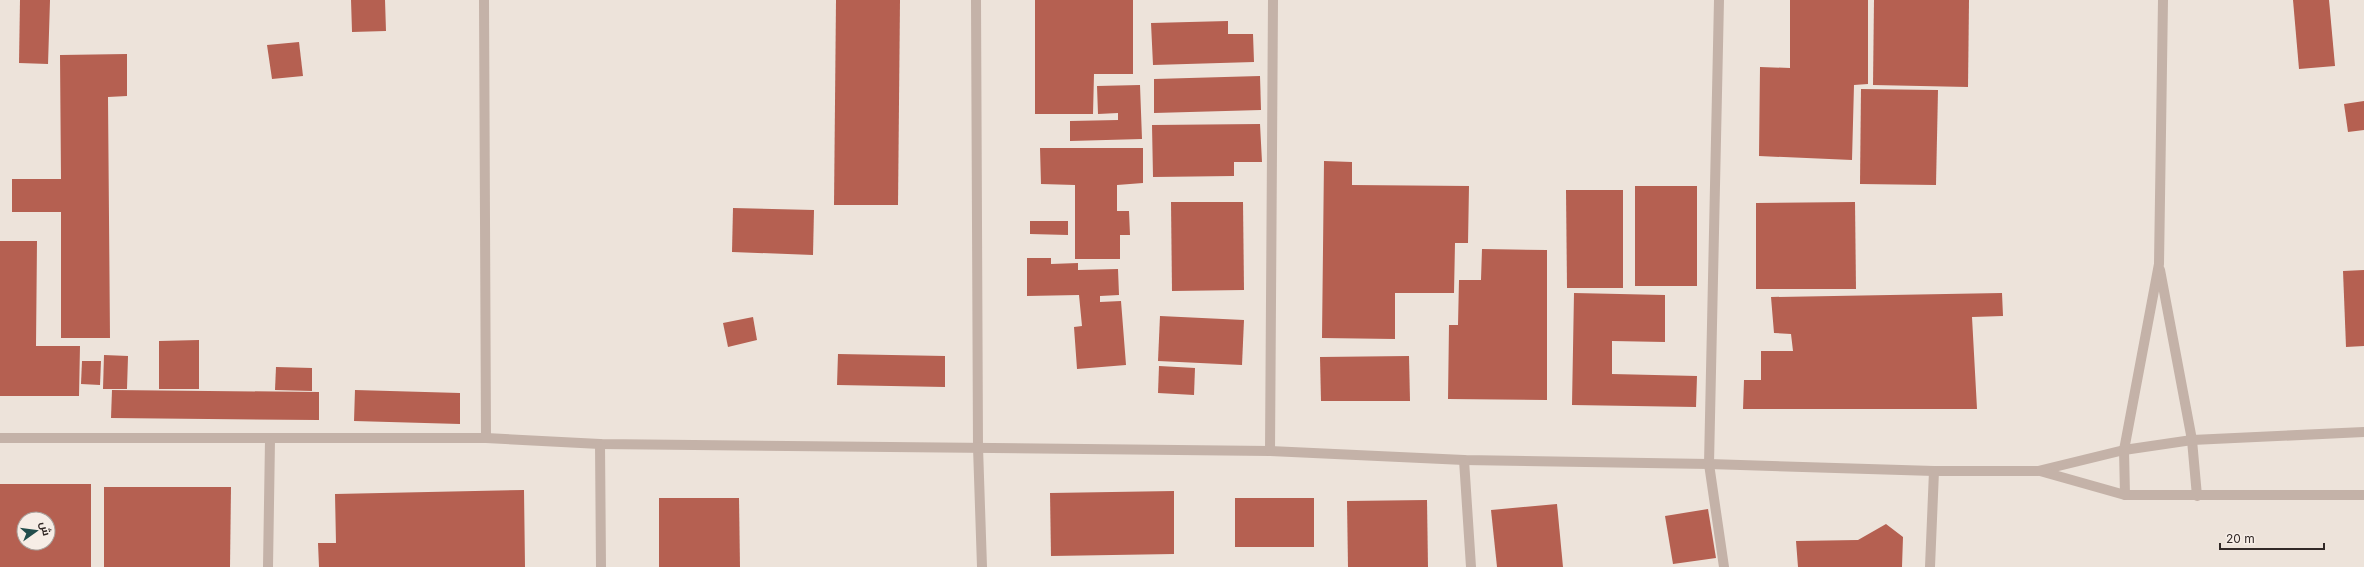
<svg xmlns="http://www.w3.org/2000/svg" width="2364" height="567" font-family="Inter,Cairo,sans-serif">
	<rect width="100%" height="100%" fill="#ede3da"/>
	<g fill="#b56051" fill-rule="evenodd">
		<path d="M 20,0 L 50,0 L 48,64 L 19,63 Z"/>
		<path d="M 351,0 L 385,0 L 386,31 L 352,32 Z"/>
		<path d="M 836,0 L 900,0 L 898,205 L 834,205 Z"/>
		<path d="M 1035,0 L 1133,0 L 1133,74 L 1094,74 L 1093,114 L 1035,114 Z"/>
		<path d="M 1790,0 L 1868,0 L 1868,84 L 1854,85 L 1852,160 L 1759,156 L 1760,67 L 1790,68 Z"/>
		<path d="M 1874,0 L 1969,0 L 1968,87 L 1873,85 Z"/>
		<path d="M 2293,0 L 2329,0 L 2335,66 L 2299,69 Z"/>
		<path d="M 1228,21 L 1228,34 L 1253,34 L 1254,62 L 1153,65 L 1151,23 Z"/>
		<path d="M 299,42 L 303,76 L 272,79 L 267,45 Z"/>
		<path d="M 127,54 L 127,96 L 108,97 L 110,338 L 61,338 L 61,212 L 12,212 L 12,179 L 61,179 L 60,55 Z"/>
		<path d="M 1260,76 L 1261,110 L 1154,113 L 1154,79 Z"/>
		<path d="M 1140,85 L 1142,139 L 1070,141 L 1070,121 L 1118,120 L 1118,113 L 1098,114 L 1097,86 Z"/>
		<path d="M 1861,89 L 1938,90 L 1936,185 L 1860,184 Z"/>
		<path d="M 2364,101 L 2364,130 L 2348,132 L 2344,104 Z"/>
		<path d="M 1260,124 L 1262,162 L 1234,162 L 1234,176 L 1153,177 L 1152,125 Z"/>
		<path d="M 1040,148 L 1143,148 L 1143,183 L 1117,185 L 1117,211 L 1129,211 L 1130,235 L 1120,235 L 1120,259 L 1075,259 L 1075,185 L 1041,184 Z"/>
		<path d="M 1324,161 L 1352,162 L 1352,185 L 1469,186 L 1468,243 L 1455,243 L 1454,293 L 1395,293 L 1395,339 L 1322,338 Z"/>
		<rect x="1635" y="186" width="62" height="100"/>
		<path d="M 1566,190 L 1623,190 L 1623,288 L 1567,288 Z"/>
		<path d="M 1171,202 L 1243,202 L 1244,290 L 1172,291 Z"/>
		<path d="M 1855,202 L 1856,289 L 1756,289 L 1756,203 Z"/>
		<path d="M 733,208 L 814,210 L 813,255 L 732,252 Z"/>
		<path d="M 1030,221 L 1068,221 L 1068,235 L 1030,234 Z"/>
		<path d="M 0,241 L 37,241 L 36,346 L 80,346 L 79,396 L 0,396 Z"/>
		<path d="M 1482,249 L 1547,250 L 1547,400 L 1448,399 L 1449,325 L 1458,325 L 1459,280 L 1481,280 Z"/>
		<path d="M 1027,258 L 1051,258 L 1051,264 L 1078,263 L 1078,270 L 1118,269 L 1119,295 L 1100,296 L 1100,302 L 1121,301 L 1126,365 L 1077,369 L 1074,327 L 1082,326 L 1079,295 L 1027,296 Z"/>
		<path d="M 2364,270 L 2364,346 L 2346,347 L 2343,271 Z"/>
		<path d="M 1574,293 L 1665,295 L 1665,342 L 1612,341 L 1612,374 L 1697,376 L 1696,407 L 1572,405 Z"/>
		<path d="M 2002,293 L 2003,316 L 1972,317 L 1977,409 L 1743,409 L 1744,380 L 1761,380 L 1761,351 L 1793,351 L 1791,334 L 1774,333 L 1771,297 Z"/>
		<path d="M 1160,316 L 1244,320 L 1242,365 L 1158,361 Z"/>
		<path d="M 753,317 L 757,340 L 728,347 L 723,323 Z"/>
		<path d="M 199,340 L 199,389 L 159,389 L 159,341 Z"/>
		<path d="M 838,354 L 945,356 L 945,387 L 837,385 Z"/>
		<path d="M 104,355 L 128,356 L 127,389 L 103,389 Z"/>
		<path d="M 1409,356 L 1410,401 L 1321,401 L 1320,357 Z"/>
		<path d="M 82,361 L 101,361 L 100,385 L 81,384 Z"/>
		<path d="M 1159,366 L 1195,368 L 1194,395 L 1158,393 Z"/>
		<path d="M 276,367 L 312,368 L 312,391 L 275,390 Z"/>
		<path d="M 112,390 L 319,392 L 319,420 L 111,418 Z"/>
		<path d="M 355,390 L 460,393 L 460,424 L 354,421 Z"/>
		<path d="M 0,484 L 91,484 L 91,567 L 0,567 ZM 24,519 L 48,519 L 48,543 L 24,543 Z"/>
		<path d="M 104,487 L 231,487 L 230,567 L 104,567 Z"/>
		<path d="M 524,490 L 525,567 L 319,567 L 318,543 L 336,543 L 335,494 Z"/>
		<path d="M 1174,491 L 1174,554 L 1051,556 L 1050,493 Z"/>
		<path d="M 659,498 L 739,498 L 740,567 L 659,567 Z"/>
		<rect x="1235" y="498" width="79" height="49"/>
		<path d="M 1427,500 L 1428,567 L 1348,567 L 1347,501 Z"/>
		<path d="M 1557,504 L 1563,567 L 1497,567 L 1491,510 Z"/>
		<path d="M 1708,509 L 1716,558 L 1673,564 L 1665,516 Z"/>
		<path d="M 1886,524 L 1903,537 L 1902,567 L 1798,567 L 1796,541 L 1858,540 Z"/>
	</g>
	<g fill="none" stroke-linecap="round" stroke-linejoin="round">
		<g stroke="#c4b2a8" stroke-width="10">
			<path d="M 484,0 L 486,438"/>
			<path d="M 976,0 L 978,447 L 982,567"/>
			<path d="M 1719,0 L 1709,464 L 1724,567"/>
			<path d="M 2160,270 L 2192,440 L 2197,496"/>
			<path d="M 0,438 L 486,438 L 600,444 L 1270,451 L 1464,460 L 1709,464 L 1934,471 L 2038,471 L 2124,450 L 2192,440 L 2364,432"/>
			<path d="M 600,444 L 601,567"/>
			<path d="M 1270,451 L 1273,0"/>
			<path d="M 1464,460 L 1471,567"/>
			<path d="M 2040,471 L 2125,495 L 2364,495"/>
			<path d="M 2125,495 L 2124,450 L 2159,264 L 2163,0"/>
			<path d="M 268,567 L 270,440"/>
			<path d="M 1930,567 L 1934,471"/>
		</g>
	</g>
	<g transform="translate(36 531) rotate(76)"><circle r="19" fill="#f6ede6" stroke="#a89f9a"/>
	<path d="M0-3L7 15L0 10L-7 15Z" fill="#224d4c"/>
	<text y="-6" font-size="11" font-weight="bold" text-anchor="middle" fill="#322927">ش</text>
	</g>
	<path d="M2220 543v6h104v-6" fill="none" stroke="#322927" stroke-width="2"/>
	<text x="2226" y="543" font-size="12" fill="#322927" stroke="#f6ede6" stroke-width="3" paint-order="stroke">20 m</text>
</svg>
